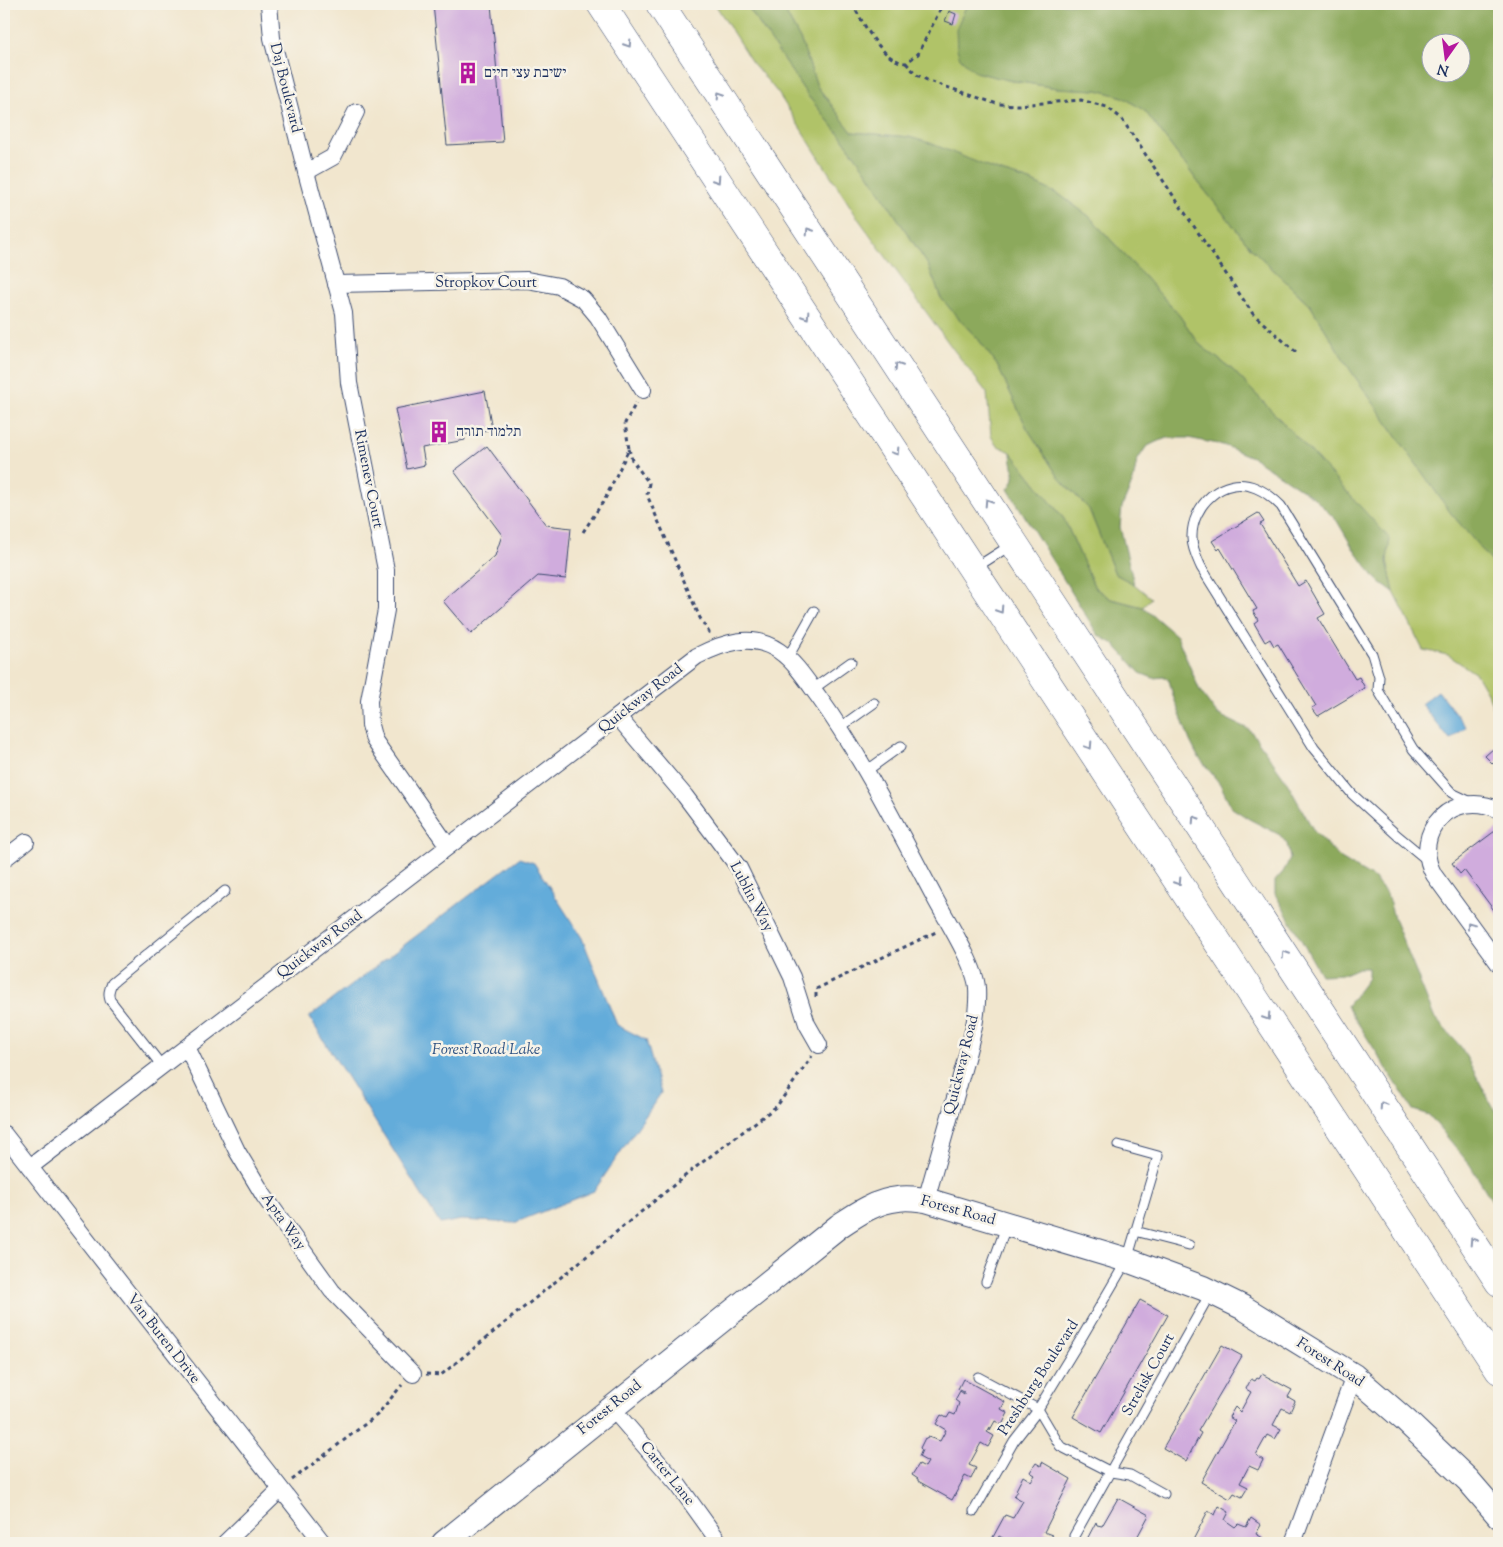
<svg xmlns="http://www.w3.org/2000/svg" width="1503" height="1547" font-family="'Sorts Mill Goudy','Frank Ruhl Libre',serif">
	<rect width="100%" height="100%" fill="#f7f3e8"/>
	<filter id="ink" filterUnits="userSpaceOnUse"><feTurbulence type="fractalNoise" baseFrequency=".02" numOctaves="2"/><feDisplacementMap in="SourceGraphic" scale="10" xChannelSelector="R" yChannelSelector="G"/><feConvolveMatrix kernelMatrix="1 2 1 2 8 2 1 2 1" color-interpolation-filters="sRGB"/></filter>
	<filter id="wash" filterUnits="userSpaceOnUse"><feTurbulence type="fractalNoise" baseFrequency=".0096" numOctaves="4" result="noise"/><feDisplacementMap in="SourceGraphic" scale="20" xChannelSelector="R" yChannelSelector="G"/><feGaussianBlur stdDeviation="1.12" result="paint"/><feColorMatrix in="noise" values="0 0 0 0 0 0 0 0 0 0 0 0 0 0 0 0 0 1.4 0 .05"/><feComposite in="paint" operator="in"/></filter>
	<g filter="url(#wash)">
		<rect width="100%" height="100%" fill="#f1e6ce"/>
		<g fill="#b0c367" stroke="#667962">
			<path d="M 715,4 L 746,4 L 808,96 L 840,135 L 867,172 L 928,265 L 941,298 L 960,320 L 979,340 L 997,365 L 1027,428 L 1060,479 L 1089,509 L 1115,574 L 1134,584 L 1151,598 L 1143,607 L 1111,599 L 1095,588 L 1064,519 L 1011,452 L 996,445 L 991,436 L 987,393 L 953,349 L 857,217 L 778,93 L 751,61 Z"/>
			<path d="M 781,4 L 967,4 L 964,11 L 975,72 L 1008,80 L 1057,88 L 1098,90 L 1123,97 L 1145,111 L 1198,182 L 1252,249 L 1310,305 L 1351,371 L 1450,512 L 1499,570 L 1499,725 L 1489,696 L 1476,674 L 1448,655 L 1423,650 L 1394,592 L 1387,561 L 1389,539 L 1303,444 L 1233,370 L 1200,345 L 1179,315 L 1090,217 L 1060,195 L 1030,181 L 998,171 L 909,137 L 852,132 L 817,86 L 801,41 Z"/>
		</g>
		<g fill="#8ca95c" stroke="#546c5d" fill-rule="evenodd">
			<path d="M 746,4 L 781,4 L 801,41 L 817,86 L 852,132 L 909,137 L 930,143 L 998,171 L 1030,181 L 1060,195 L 1090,217 L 1179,315 L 1200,345 L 1233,370 L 1303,444 L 1390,539 L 1387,561 L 1394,592 L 1376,579 L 1353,548 L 1337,521 L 1313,497 L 1254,458 L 1223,445 L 1188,438 L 1167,438 L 1156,442 L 1146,447 L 1137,461 L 1133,481 L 1122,507 L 1120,527 L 1134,584 L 1115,574 L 1089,509 L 1060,479 L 1027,428 L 997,365 L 979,340 L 960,320 L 941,298 L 928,265 L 867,172 L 840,135 L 808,96 Z"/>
			<path d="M 967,4 L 1499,4 L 1499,570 L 1450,512 L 1351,371 L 1310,305 L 1252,249 L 1198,182 L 1145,111 L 1123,97 L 1098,90 L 1057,88 L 1008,80 L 975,72 L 960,58 L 957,49 L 956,29 ZM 1430,42 L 1460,42 L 1460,72 L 1430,72 Z"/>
			<path d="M 1011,452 L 1064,519 L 1095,588 L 1111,599 L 1143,607 L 1177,636 L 1200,691 L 1217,714 L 1250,730 L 1285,779 L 1314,831 L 1341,859 L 1373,878 L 1387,894 L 1395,921 L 1434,1017 L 1461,1047 L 1495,1111 L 1499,1113 L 1499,1242 L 1494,1234 L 1497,1209 L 1470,1165 L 1429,1115 L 1413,1110 L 1347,1006 L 1368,978 L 1368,968 L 1358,968 L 1344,974 L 1321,975 L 1275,894 L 1275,881 L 1283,872 L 1290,859 L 1287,844 L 1280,835 L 1249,819 L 1232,808 L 1220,784 L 1197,755 L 1190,741 L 1173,696 L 1169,680 L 1165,677 L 1153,678 L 1140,673 L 1114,644 L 1098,635 L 1008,489 C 1020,475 1011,468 1011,452 Z"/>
		</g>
		<g fill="#63acda" stroke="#3f6e9c">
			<path d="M 1438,691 L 1466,727 L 1450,740 L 1421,704 Z"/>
			<path d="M 519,858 L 534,863 L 582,938 L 617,1025 L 646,1040 L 661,1093 L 594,1191 L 514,1223 L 461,1220 L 440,1224 L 309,1017 Z"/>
		</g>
		<g id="blocks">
			<g fill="#d0acdd">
				<path d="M 433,4 L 491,4 L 503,142 L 447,145 Z"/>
				<path d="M 949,11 L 956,14 L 953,24 L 945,21 Z"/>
				<path d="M 485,391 L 492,429 L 464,435 L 465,440 L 422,448 L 425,465 L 407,469 L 395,409 Z"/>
				<path d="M 487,446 L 546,525 L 571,528 L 566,579 L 538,576 L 471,634 L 443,601 L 495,556 L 502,535 L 454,471 Z"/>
				<path d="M 1258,513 L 1264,522 L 1260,524 L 1298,586 L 1306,581 L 1325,614 L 1318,618 L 1355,679 L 1359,677 L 1365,688 L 1318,716 L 1312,708 L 1316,706 L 1278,644 L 1274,646 L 1270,639 L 1265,642 L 1254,623 L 1258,620 L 1253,611 L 1257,609 L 1220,548 L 1218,550 L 1212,541 Z"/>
				<path d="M 1494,748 L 1499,754 L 1499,759 L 1493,764 L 1485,756 Z"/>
				<path d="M 1499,828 L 1499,917 L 1464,870 L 1460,874 L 1452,863 Z"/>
				<path d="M 1140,1300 L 1168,1315 L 1101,1433 L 1073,1417 Z"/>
				<path d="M 1222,1345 L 1242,1356 L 1198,1431 L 1201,1433 L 1186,1461 L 1163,1448 Z"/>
				<path d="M 1262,1374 L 1292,1390 L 1288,1397 L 1295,1401 L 1290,1412 L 1282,1408 L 1273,1425 L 1281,1429 L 1275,1439 L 1267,1435 L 1256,1455 L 1263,1460 L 1258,1470 L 1249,1466 L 1240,1483 L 1248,1487 L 1242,1497 L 1234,1493 L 1230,1499 L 1201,1482 L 1235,1421 L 1229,1417 L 1235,1407 L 1240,1412 L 1251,1392 L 1246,1389 L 1251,1379 L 1255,1381 L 1257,1378 L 1259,1379 Z"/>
				<path d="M 963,1379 L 1005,1402 L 1001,1409 L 1008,1413 L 1002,1425 L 995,1421 L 990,1430 L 990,1427 L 987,1432 L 994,1436 L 988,1447 L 981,1443 L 969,1465 L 976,1468 L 971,1479 L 965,1476 L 952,1500 L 918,1481 L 918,1479 L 912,1475 L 919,1464 L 925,1467 L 928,1462 L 919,1457 L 922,1450 L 920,1448 L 925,1438 L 927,1439 L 928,1437 L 940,1441 L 946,1430 L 936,1424 L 941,1415 L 947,1418 L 950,1413 L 955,1415 L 959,1403 L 955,1400 L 960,1391 L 964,1394 L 964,1392 L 958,1389 Z"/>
				<path d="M 1042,1462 L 1071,1479 L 1044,1532 L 1052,1535 L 1053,1537 L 1049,1543 L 1011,1543 L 999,1536 L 996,1541 L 992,1539 L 1005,1515 L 1013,1518 L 1023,1501 L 1014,1496 L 1018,1491 L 1016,1490 L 1023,1476 L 1031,1481 L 1035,1475 L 1030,1472 L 1036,1463 L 1041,1466 Z"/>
				<path d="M 1118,1498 L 1149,1515 L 1134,1543 L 1085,1543 L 1096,1522 L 1097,1525 L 1102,1526 Z"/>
				<path d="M 1219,1506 L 1229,1512 L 1225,1520 L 1235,1527 L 1238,1524 L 1246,1527 L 1251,1518 L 1261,1525 L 1256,1534 L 1263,1538 L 1260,1543 L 1192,1542 L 1208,1511 L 1215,1515 Z"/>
			</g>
		</g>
	</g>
	<g filter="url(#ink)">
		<use href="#blocks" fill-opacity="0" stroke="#3b4a6f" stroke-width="1"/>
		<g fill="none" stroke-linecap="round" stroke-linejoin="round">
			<g stroke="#3b4a6f" stroke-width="11">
				<g id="lane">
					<path d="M 975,568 L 1011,545"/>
					<path d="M 787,659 L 814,611"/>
					<path d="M 813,689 L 851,662"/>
					<path d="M 839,728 L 874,703"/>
					<path d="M 865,772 L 901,746"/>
					<path d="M 1427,860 L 1398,836 L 1352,794 L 1314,748 L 1201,567 C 1197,558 1192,548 1192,538 C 1191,506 1223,474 1256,488 C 1266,492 1273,498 1281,506 L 1372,654 L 1379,677 L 1378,690 L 1413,749 L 1452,793 L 1471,802"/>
					<path d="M 162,1066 L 110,1000 C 108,994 109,990 112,983 L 225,891"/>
					<path d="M 1135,1231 L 1189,1245"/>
					<path d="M 986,1282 L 1007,1224"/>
					<path d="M 978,1377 L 1038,1409 L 1060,1446 L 1111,1472 L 1130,1475 L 1164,1494"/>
					<path d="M 974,1511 L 1014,1441 L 1035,1414 L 1082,1337 L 1127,1260 L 1158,1156 L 1118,1145"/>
					<path d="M 1074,1536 L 1211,1292"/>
				</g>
			</g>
			<g stroke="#3b4a6f" stroke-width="18">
				<g id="street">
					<path d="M 269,4 L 272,38 L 306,172 L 344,313 L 349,383 L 386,570 L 386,610 L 369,701 L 370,725 L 374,740 L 448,846"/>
					<path d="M 306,172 L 333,157 L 356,112"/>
					<path d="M 336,284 L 527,280 L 559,286 L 583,299 L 598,317 L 643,390"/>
					<path d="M 618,717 L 685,796 L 739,868 L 792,977 L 807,1024 L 819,1045"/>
					<path d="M 1499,810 C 1454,788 1410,831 1434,875 L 1499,964"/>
					<path d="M 4,859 L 26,842"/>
					<path d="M 187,1047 L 237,1151 L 264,1196 L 332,1291 L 413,1374"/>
					<path d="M 4,1134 L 323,1543"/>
					<path d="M 30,1167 L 697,656 C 723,643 752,632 779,651 C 795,662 807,681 818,696 C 864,760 900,833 937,902 C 948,922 976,967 977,988 C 979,1020 967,1053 959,1084 C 948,1122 937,1161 926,1200"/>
					<path d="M 611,1407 L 679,1486 L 720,1543"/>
					<path d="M 225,1543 L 280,1490"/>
					<path d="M 1293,1543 L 1354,1376"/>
				</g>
			</g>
			<g stroke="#3b4a6f" stroke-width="26">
				<path id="secondary" d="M 444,1543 L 839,1226 C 857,1214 876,1201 898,1199 C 907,1197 917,1199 926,1200 L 1127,1260 L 1203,1288 L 1244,1308 L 1354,1376 L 1405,1420 L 1468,1480 L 1499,1516"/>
			</g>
			<g stroke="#3b4a6f" stroke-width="29">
				<g id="highway">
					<path d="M 601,4 L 1499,1370"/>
					<path d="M 660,4 L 1499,1282"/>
				</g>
			</g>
			<g stroke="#3b4a6f" stroke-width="3" stroke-dasharray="4 4" stroke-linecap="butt">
				<path d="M 852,4 C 864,23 881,61 906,63 L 918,54 L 943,4"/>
				<path d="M 906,63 L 917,75 L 929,81 L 997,104 L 1018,105 L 1081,100 L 1107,107 L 1121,118 L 1253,314 L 1296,352"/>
				<path d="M 629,449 L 632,460 L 649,483 L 647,495 L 700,618 L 710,634"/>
				<path d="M 583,532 L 605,499 L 629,449 L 625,423 L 636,403"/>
				<path d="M 816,997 L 816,989 L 938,931"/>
				<path d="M 426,1374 L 441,1375 L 696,1167 L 777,1106 L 812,1056"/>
				<path d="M 292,1480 L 377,1415 L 402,1385"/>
			</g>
			<use href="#lane" stroke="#fff" stroke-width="9"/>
			<use href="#street" stroke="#fff" stroke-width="16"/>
			<use href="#secondary" stroke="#fff" stroke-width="24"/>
			<use href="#highway" stroke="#fff" stroke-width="28"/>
		</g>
		<defs><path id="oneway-chevron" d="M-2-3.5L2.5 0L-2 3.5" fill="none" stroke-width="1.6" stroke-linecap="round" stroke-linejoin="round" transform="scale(1.25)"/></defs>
		<g stroke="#8d97ae">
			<use href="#oneway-chevron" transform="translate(628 44) rotate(57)"/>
			<use href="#oneway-chevron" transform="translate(720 95) rotate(-123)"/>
			<use href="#oneway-chevron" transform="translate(717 180) rotate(57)"/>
			<use href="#oneway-chevron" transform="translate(809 231) rotate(-123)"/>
			<use href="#oneway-chevron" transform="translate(806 316) rotate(57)"/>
			<use href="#oneway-chevron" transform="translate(898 366) rotate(-123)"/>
			<use href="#oneway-chevron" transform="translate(896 452) rotate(57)"/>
			<use href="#oneway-chevron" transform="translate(988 502) rotate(-123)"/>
			<use href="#oneway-chevron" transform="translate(1000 610) rotate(57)"/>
			<use href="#oneway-chevron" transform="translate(1089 746) rotate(57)"/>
			<use href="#oneway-chevron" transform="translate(1195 819) rotate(-123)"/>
			<use href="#oneway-chevron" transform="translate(1178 882) rotate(57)"/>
			<use href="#oneway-chevron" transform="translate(1470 925) rotate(-127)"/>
			<use href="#oneway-chevron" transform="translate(1285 954) rotate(-123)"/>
			<use href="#oneway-chevron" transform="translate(1267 1017) rotate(57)"/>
			<use href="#oneway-chevron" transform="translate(1383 1105) rotate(-123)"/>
			<use href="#oneway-chevron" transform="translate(1473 1241) rotate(-123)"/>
		</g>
	</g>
	<defs>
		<g id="building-bare" transform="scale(1.725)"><path d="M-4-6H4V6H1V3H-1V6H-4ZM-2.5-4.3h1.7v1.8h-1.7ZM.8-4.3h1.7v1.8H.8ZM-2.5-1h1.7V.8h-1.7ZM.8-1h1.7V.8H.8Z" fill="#b5179e" stroke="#f7f3e8" stroke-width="2.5" paint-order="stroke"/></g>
	</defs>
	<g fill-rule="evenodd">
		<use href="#building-bare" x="468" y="73"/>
		<use href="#building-bare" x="439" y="432"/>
	</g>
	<g text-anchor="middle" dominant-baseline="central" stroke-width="5" stroke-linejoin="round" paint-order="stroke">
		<g font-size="15" fill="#1b2f5e" stroke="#f7f3e8" text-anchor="start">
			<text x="484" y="73">ישיבת עצי חיים</text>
			<text x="456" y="432">תלמוד תורה</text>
		</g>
		<g font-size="15" fill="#1b2f5e" stroke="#f7f3e8">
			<text transform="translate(285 88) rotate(76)">Daj Boulevard</text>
			<text x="486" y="283">Stropkov Court</text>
			<text transform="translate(368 479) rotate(79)">Rimenev Court</text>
			<text transform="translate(641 699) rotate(-38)">Quickway Road</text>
			<text transform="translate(751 897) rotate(62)">Lublin Way</text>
			<text transform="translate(320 945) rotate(-37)">Quickway Road</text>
			<text transform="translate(962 1065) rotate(-76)">Quickway Road</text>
			<text transform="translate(958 1211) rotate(15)">Forest Road</text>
			<text transform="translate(283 1222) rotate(55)">Apta Way</text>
			<text transform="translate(163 1339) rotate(52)">Van Buren Drive</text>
			<text transform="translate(1330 1363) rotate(33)">Forest Road</text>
			<text transform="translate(1149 1375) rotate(-61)">Strelisk Court</text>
			<text transform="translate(1039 1378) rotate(-57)">Preshburg Boulevard</text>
			<text transform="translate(610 1408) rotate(-39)">Forest Road</text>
			<text transform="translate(667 1474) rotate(51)">Carter Lane</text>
		</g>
		<g font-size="16" font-style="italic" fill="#315483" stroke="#f7f3e8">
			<text x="486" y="1050">Forest Road Lake</text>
		</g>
	</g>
	<rect width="1503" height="1547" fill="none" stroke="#f7f3e8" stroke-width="20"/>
	<g transform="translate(1446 58) rotate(194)"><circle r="24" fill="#f7f3e8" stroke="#9fa5b1"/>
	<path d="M0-4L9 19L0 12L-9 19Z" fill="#b5179e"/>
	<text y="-8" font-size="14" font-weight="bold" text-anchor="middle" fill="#1b2f5e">N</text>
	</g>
</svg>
